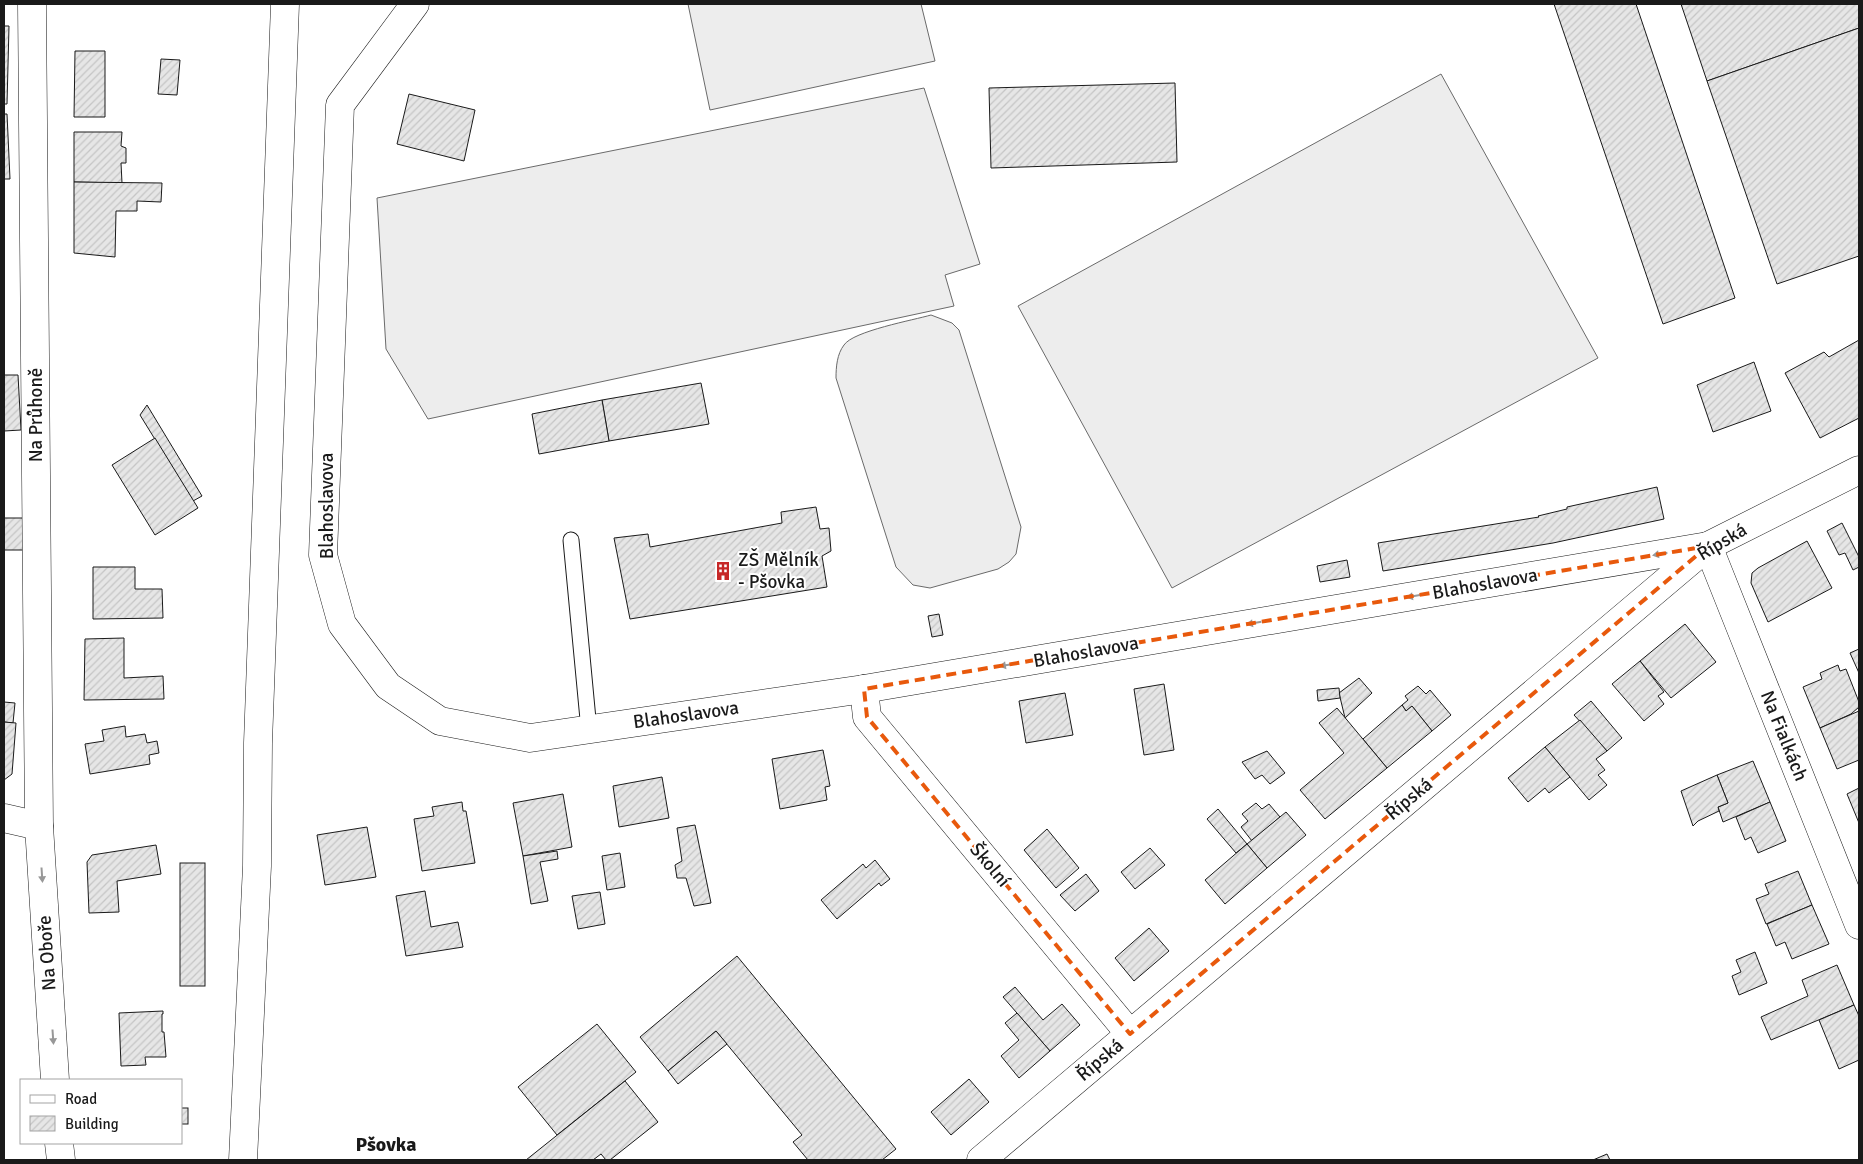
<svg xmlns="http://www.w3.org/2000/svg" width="1863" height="1164" font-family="Signika,sans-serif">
	<defs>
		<pattern id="building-hatch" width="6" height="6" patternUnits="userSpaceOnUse" patternTransform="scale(1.25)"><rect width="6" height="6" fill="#e6e6e6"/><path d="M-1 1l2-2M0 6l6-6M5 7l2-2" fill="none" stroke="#c5c5c5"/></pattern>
	</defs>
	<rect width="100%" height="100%" fill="#fff"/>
	<g fill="#ededed" stroke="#6a6a6a">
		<path d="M 688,4 L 921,4 L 935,61 L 710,110 Z"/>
		<path d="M 1441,74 L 1598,358 L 1172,588 L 1018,306 Z"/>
		<path d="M 924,88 L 980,264 L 945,275 L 954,306 L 428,419 L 386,349 L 377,198 Z"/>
		<path d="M 931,315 L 952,323 L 959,330 L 1021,527 L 1016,554 L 1009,562 L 998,569 L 930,588 L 913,585 L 896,567 L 836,378 C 836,367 837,354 844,345 C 853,331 914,320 931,315 Z"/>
	</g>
	<g fill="url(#building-hatch)" stroke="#1a1a1a">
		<path d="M 1554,4 L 1636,4 L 1735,298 L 1663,324 Z"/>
		<path d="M 1681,4 L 1859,4 L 1859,28 L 1707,81 Z"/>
		<path d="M 4,26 L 9,26 L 7,104 L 4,104 Z"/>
		<path d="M 1859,28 L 1859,256 L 1777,284 L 1707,81 Z"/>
		<path d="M 75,51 L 105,51 L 105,117 L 74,117 Z"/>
		<path d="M 161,59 L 180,60 L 177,95 L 158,94 Z"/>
		<path d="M 1175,83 L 1177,162 L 991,168 L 989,88 Z"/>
		<path d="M 409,94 L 475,110 L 464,161 L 397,144 Z"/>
		<path d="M 4,114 L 7,114 L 10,179 L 4,179 Z"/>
		<path d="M 74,132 L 122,132 L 121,146 L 126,148 L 126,163 L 121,163 L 122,183 L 74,182 Z"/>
		<path d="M 74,182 L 162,183 L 161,202 L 137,201 L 137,211 L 116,211 L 115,257 L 74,253 Z"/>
		<path d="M 1859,340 L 1859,418 L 1820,438 L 1785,373 L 1824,352 L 1829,357 Z"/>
		<path d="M 1754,362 L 1771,411 L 1713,432 L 1697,385 Z"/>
		<path d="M 4,375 L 18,375 L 21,430 L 4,431 Z"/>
		<path d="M 701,383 L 709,424 L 609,441 L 602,400 Z"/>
		<path d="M 602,400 L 609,441 L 539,454 L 532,414 Z"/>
		<path d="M 147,405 L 202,496 L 193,501 L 140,415 Z"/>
		<path d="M 155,438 L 198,508 L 155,535 L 112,465 Z"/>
		<path d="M 1657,487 L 1664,519 L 1553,543 L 1383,571 L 1378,543 L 1539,517 L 1538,516 L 1567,509 L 1567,507 Z"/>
		<path d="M 816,507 L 820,529 L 829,528 L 831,551 L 822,556 L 827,587 L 630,619 L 614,538 L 648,534 L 650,547 L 782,523 L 781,512 Z"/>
		<path d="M 4,518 L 25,518 L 24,550 L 4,550 Z"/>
		<path d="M 1842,523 L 1859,557 L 1859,567 L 1853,570 L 1845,553 L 1839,555 L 1827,531 Z"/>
		<path d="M 1807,541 L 1832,588 L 1768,622 L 1751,583 L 1752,573 L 1758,568 Z"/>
		<path d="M 1347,560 L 1350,577 L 1320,582 L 1317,566 Z"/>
		<path d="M 93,567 L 135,567 L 135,589 L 162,589 L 163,618 L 93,619 Z"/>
		<path d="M 939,614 L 943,635 L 932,637 L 928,616 Z"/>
		<path d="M 1685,624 L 1716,662 L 1671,698 L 1640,661 Z"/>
		<path d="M 124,638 L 124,678 L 163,676 L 164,699 L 84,700 L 85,639 Z"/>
		<path d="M 1859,649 L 1859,673 L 1850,653 Z"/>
		<path d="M 1640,661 L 1664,692 L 1658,696 L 1664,704 L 1644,721 L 1612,684 Z"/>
		<path d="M 1838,665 L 1840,671 L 1846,669 L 1859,702 L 1859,707 L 1851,714 L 1820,728 L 1803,687 L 1822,679 L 1820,673 Z"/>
		<path d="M 1359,678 L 1372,693 L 1345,718 L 1339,693 Z"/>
		<path d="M 1164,684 L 1174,750 L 1144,755 L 1134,689 Z"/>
		<path d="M 1418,686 L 1426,694 L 1430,690 L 1451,715 L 1432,731 L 1412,706 L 1406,711 L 1402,705 L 1408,700 L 1405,696 Z"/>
		<path d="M 1339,688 L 1340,698 L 1318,701 L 1317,690 Z"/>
		<path d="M 1065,693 L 1073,735 L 1026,743 L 1019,701 Z"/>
		<path d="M 1591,701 L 1622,738 L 1607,751 L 1574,715 Z"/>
		<path d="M 4,702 L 15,703 L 13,723 L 4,722 Z"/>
		<path d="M 1402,705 L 1406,711 L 1412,706 L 1432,731 L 1387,768 L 1363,739 Z"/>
		<path d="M 1337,708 L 1387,768 L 1325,819 L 1300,790 L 1344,753 L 1319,723 Z"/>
		<path d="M 1859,711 L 1859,760 L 1837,769 L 1820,728 Z"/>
		<path d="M 1580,720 L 1607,751 L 1596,759 L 1605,770 L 1598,775 L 1607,785 L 1589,800 L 1545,747 Z"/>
		<path d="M 4,722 L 16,723 L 12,774 L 4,780 Z"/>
		<path d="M 125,726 L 126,737 L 145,734 L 147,743 L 157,741 L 159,753 L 149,755 L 150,764 L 90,774 L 85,744 L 104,741 L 102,730 Z"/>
		<path d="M 1545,747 L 1570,777 L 1549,793 L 1545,788 L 1528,802 L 1508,778 Z"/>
		<path d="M 823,750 L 830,786 L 825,787 L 827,800 L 780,809 L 772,759 Z"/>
		<path d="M 1267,751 L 1285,773 L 1270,784 L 1262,775 L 1255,779 L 1242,762 Z"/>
		<path d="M 1753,761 L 1770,802 L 1723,822 L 1718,807 L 1728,803 L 1717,775 Z"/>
		<path d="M 1717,775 L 1728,803 L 1718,807 L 1719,811 L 1698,821 L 1693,826 L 1681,791 Z"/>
		<path d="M 662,777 L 669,818 L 619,827 L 613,786 Z"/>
		<path d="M 1859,788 L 1859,823 L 1847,794 Z"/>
		<path d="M 563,794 L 572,847 L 523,856 L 513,803 Z"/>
		<path d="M 462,802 L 463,811 L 466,811 L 475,863 L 422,871 L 414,819 L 434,816 L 432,807 Z"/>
		<path d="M 1770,802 L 1786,841 L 1758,853 L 1751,837 L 1745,840 L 1736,817 Z"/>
		<path d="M 1256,803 L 1262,809 L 1269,804 L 1280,817 L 1252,841 L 1241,827 L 1248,821 L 1242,814 Z"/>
		<path d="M 1218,809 L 1247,844 L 1236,853 L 1207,819 Z"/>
		<path d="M 1286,812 L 1306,835 L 1267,868 L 1247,844 Z"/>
		<path d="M 695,825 L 711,903 L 694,906 L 686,878 L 677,878 L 675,865 L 682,861 L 677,828 Z"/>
		<path d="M 367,827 L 376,877 L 325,885 L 317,835 Z"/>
		<path d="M 1047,829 L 1079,868 L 1056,888 L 1024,850 Z"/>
		<path d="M 1247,844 L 1267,868 L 1225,904 L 1205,880 Z"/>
		<path d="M 156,845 L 161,874 L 117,881 L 119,912 L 89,913 L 87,862 L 92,855 Z"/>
		<path d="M 1150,848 L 1165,865 L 1135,889 L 1121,872 Z"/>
		<path d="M 557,851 L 558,859 L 540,862 L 548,901 L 531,904 L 523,856 Z"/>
		<path d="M 620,853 L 625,887 L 607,890 L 602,856 Z"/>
		<path d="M 875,860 L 890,879 L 881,886 L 879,883 L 837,919 L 821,900 L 863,864 L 866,868 Z"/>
		<rect x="180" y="863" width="25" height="123"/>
		<path d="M 1798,871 L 1812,905 L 1766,924 L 1756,899 L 1769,894 L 1765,884 Z"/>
		<path d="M 1086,874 L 1099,891 L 1075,911 L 1060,895 Z"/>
		<path d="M 425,891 L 431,927 L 458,922 L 463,947 L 406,956 L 396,896 Z"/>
		<path d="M 600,892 L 605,924 L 578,929 L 572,896 Z"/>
		<path d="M 1812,905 L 1829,944 L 1792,959 L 1785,942 L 1776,946 L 1767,924 Z"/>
		<path d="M 1149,928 L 1169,951 L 1134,981 L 1115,958 Z"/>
		<path d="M 1755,952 L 1767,983 L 1739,995 L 1732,976 L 1741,972 L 1736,960 Z"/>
		<path d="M 737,956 L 896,1149 L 882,1160 L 808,1160 L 793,1142 L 802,1135 L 716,1031 L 668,1071 L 640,1037 Z"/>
		<path d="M 1837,965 L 1854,1005 L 1771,1040 L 1761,1017 L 1808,996 L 1802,980 Z"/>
		<path d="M 1015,987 L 1043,1020 L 1062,1004 L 1080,1025 L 1050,1051 L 1003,997 Z"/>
		<path d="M 1854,1005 L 1859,1016 L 1859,1060 L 1839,1069 L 1819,1020 Z"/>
		<path d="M 163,1011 L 163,1014 L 162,1014 L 162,1032 L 164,1032 L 166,1057 L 145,1057 L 146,1065 L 121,1066 L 119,1013 Z"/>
		<path d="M 1017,1013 L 1050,1051 L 1019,1078 L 1001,1056 L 1019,1040 L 1005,1023 Z"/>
		<path d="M 597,1024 L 636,1072 L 557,1135 L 518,1087 Z"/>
		<path d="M 716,1031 L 727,1044 L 678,1084 L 668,1071 Z"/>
		<path d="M 969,1079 L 989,1102 L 951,1135 L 931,1112 Z"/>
		<path d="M 625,1081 L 658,1122 L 610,1160 L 606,1160 L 601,1154 L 593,1160 L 526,1160 Z"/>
		<rect x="181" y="1108" width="7" height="16"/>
		<path d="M 1607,1154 L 1610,1160 L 1593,1160 Z"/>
	</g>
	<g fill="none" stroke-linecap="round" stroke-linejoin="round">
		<g stroke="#1a1a1a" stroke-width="17">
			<path id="service" d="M 571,540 L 589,730"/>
		</g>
		<g stroke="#1a1a1a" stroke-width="29">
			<g id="minor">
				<path d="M 32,4 L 39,826 L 55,1080"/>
				<path d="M 415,4 L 340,105 L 323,555 L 342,624 L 388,686 L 440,721 L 530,738 L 864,689 L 1708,546 L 1859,925"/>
				<path d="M 864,689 L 867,717 L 1130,1034"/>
				<path d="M 4,818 L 39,826"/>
				<path d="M 59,1143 L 61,1160"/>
				<path d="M 981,1160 L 1708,546 L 1859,470"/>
			</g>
		</g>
		<g stroke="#1a1a1a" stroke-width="29">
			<path id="primary" d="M 243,1160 L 257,866 L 258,743 L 285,4"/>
		</g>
		<use href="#service" stroke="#fff" stroke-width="15"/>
		<use href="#minor" stroke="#fff" stroke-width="28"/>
		<use href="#primary" stroke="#fff" stroke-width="28"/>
	</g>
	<defs><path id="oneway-solid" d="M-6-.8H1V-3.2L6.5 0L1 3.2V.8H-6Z" transform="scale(1.25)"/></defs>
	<g fill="#989898">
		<use href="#oneway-solid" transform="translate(1660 554) rotate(170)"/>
		<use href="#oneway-solid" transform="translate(1414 596) rotate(170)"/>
		<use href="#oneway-solid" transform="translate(1254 623) rotate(170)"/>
		<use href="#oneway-solid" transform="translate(1007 665) rotate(170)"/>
		<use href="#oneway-solid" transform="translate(42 875) rotate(86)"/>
		<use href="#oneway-solid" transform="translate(53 1037) rotate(86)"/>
	</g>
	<path fill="none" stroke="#e8590c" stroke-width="4" stroke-dasharray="10 6" stroke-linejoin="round" d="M 1708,546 L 1130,1034 L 867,717 L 864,689 Z"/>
	<defs>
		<g id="building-bare" transform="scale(1.5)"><path d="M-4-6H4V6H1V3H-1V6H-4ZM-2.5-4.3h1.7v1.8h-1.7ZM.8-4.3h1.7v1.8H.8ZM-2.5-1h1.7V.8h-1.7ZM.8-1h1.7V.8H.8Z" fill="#c62828" stroke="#fff" stroke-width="2.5" paint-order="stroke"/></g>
	</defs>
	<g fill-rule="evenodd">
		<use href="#building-bare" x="723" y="571"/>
	</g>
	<g text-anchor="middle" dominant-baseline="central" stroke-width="4" stroke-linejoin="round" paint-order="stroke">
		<g font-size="19" fill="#1a1a1a" stroke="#fff">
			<text transform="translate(36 415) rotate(-90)">Na Průhoně</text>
			<text transform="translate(327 506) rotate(-90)">Blahoslavova</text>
			<text transform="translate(1722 542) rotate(-31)">Řípská</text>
			<text transform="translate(1485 584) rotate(-10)">Blahoslavova</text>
			<text transform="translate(1086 652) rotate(-10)">Blahoslavova</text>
			<text transform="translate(686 715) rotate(-8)">Blahoslavova</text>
			<text transform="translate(1784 736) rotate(68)">Na Fialkách</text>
			<text transform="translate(1409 799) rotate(-40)">Řípská</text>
			<text transform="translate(990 865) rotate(50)">Školní</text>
			<text transform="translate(47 953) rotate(-94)">Na Oboře</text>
			<text transform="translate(1100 1060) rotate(-40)">Řípská</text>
		</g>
		<g font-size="19" fill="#1a1a1a" stroke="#fff" text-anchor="start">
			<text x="738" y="560">ZŠ Mělník<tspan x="738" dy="22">- Pšovka</tspan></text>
		</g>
		<g font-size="20" font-weight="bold" fill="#1a1a1a" stroke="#fff">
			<text x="386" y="1144">Pšovka</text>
		</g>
	</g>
	<rect width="1863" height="1164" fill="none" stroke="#1a1a1a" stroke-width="10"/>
	<rect x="20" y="1079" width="162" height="65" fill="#ffffff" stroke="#a3a3a3"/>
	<rect x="30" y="1095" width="25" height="8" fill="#ffffff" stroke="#a3a3a3"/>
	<text x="65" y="1104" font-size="15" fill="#1a1a1a">Road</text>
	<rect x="30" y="1116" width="25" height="15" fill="url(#building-hatch)" stroke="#a3a3a3"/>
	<text x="65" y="1129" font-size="15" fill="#1a1a1a">Building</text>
</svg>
